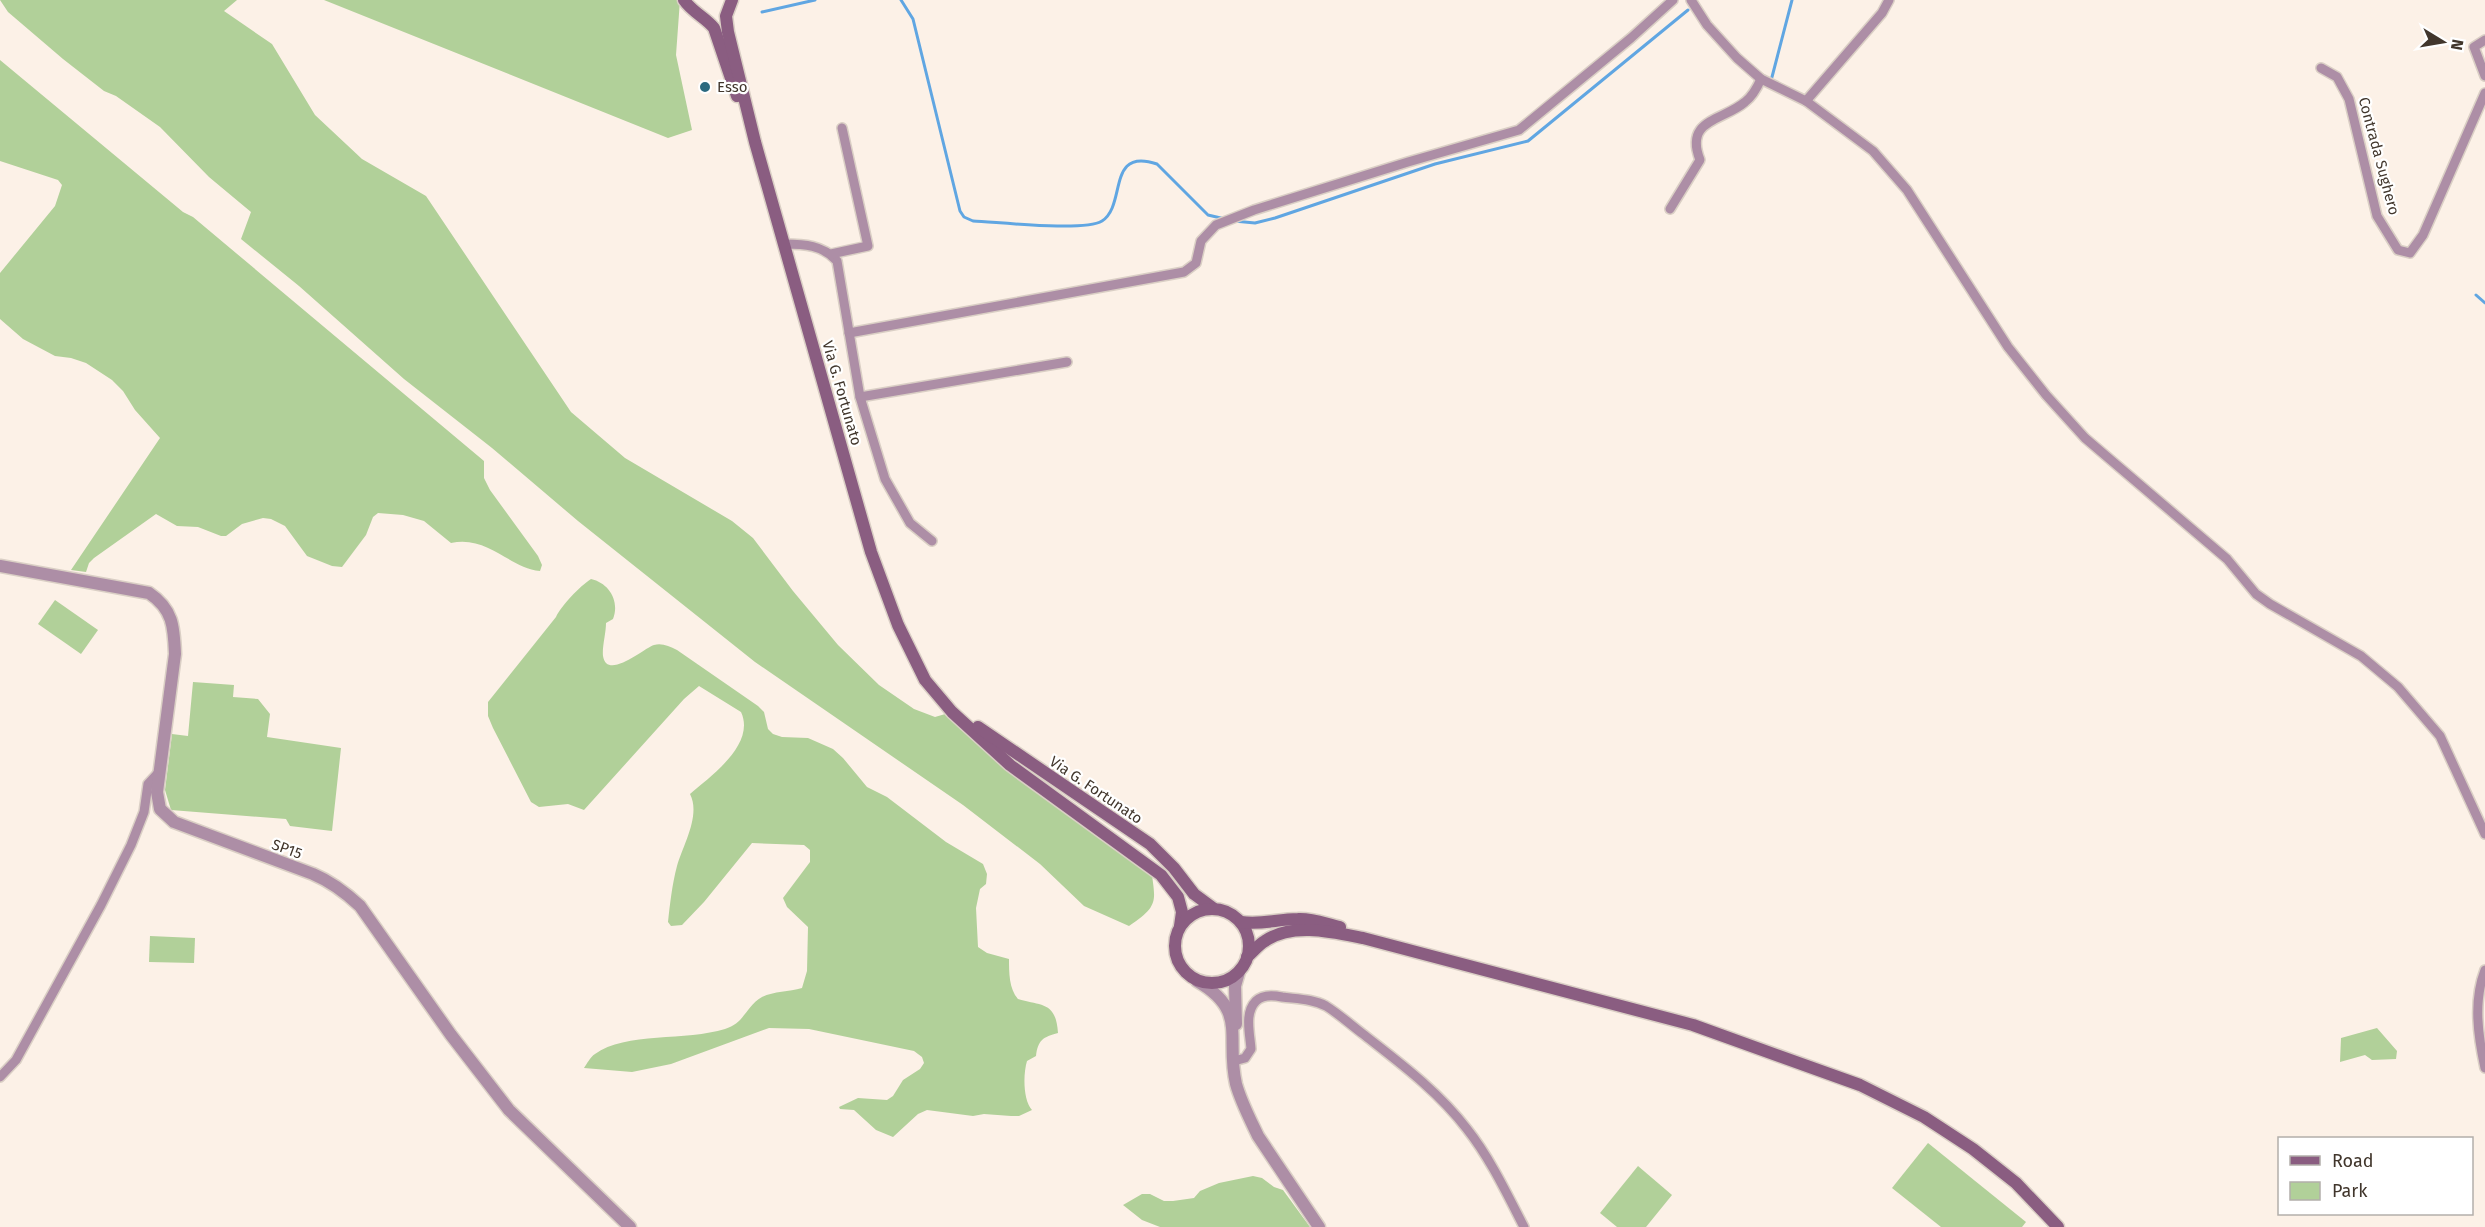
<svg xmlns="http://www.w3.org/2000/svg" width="2485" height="1227" font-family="'Fira Sans',sans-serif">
	<rect width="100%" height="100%" fill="#fcf1e7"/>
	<g fill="#b1d099">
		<path d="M 0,0 L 237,0 L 224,11 L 272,44 L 315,115 L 362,159 L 426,196 L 571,412 L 625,458 L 732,521 L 753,538 L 793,591 L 838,645 L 879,685 L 914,709 L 935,717 L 952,712 L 974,734 L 1151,865 C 1154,900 1162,904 1129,926 L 1084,906 L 1040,864 L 963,805 L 755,662 L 578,521 L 492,448 L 404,379 L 299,286 L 241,239 L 251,212 L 209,177 L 160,127 L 116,96 L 104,91 L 63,59 L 8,12 Z"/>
		<path d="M 324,0 L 680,0 L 676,55 L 692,130 L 668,138 Z"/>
		<path d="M 0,60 L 183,212 L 193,217 L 484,461 L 484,478 L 490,490 L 538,556 L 542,565 L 540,571 C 509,568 488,535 451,543 L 424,521 L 403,515 L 378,513 L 373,517 L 366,535 L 342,567 L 332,566 L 307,556 L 285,526 L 271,519 L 263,518 L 242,524 L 226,536 L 221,536 L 198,527 L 177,526 L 156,514 L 94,558 L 89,563 L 86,572 L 71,570 L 160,438 L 135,410 L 123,391 L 112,380 L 86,363 L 71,358 L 55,356 L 23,339 L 0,319 L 0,273 L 55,206 L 62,185 L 58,180 L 0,161 Z"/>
		<path d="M 591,579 C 609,583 620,601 613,619 L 606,623 C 606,633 602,647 603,656 C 607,681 644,648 654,645 C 662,643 669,646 677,650 L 758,706 L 764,712 L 768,729 L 773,734 L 782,737 L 808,738 L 833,749 L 843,758 L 867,787 L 887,797 L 946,842 L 983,864 L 987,874 L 986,884 L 980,889 L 976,908 L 978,947 L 987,953 L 1009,959 C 1009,972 1009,989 1018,999 C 1041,1006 1056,1001 1058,1033 C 1043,1037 1038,1040 1036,1056 L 1027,1061 C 1023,1074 1023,1100 1032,1110 L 1019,1116 L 1011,1116 L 984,1114 L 973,1116 L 927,1110 L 918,1114 L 893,1137 L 876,1130 L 854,1110 L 840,1109 L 839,1107 L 858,1098 L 887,1100 L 893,1096 L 903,1080 L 920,1069 L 924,1063 L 922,1057 L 914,1051 L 809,1029 L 769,1028 L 671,1064 L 632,1072 L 584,1068 C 587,1064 590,1057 595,1054 C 625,1032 687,1041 725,1029 C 745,1023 745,1007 762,997 C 774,991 789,992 802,988 L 807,971 L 808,927 L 787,907 L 783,898 L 810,862 L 810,850 L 804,845 L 752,843 L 704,902 L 682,925 L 671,926 L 668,922 C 670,904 672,885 677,866 C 683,845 701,815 690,794 C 711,776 756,744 741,712 L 699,686 L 684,699 L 584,810 L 568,804 L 539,807 L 531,802 L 493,728 L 488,716 L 488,702 L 556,617 C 561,606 580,586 591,579 Z"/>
		<path d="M 55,600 L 98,630 L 81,654 L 38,624 Z"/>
		<path d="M 193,682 L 234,685 L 233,697 L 258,699 L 270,714 L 267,737 L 341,748 L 332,831 L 290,826 L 286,819 L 171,810 L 165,790 L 172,734 L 188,736 Z"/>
		<path d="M 150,936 L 195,938 L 194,963 L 149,962 Z"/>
		<path d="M 2377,1028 L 2397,1051 L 2396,1059 L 2372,1060 L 2365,1055 L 2340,1062 L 2341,1038 Z"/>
		<path d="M 1928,1143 L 2026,1222 L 2022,1227 L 1941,1227 L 1892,1188 Z"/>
		<path d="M 1638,1166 L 1672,1195 L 1646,1227 L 1617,1227 L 1600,1213 Z"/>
		<path d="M 1253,1176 L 1262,1178 L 1274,1187 L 1283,1190 L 1310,1227 L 1160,1227 L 1142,1220 L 1123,1205 L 1142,1194 L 1150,1194 L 1164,1201 L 1173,1201 L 1194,1198 L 1200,1191 L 1219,1183 Z"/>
	</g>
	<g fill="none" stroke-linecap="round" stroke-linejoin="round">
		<g stroke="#60a6e2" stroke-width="3">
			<path d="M 901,0 L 913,19 L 960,211 L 964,217 L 973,221 C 998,222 1084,232 1102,221 C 1127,205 1106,147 1157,164 L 1208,215 L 1225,219"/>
			<path d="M 762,12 L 815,0"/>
			<path d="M 1772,77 L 1792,0"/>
			<path d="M 1234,221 L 1255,223 L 1275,218 L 1435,164 L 1528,141 L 1688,10"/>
			<path d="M 2476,295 L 2485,303"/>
		</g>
		<g stroke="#dacfc5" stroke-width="12">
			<g id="minor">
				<path d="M 1691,0 L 1707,25 L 1737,58 L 1761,79 L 1806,101 L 1873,151 L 1907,190 L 2008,347 L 2046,395 L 2085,438 L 2227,559 L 2256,594 L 2270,604 L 2361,656 L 2398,687 L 2440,736 L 2485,834"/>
				<path d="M 2485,40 L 2474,47 L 2485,76"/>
				<path d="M 2321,68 L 2337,77 L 2349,99 L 2377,216 L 2398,250 L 2410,253 L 2423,235 L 2485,93"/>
				<path d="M 1806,101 L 1882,13 L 1889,0"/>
				<path d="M 1670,209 L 1700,160 C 1684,119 1723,121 1745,102 C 1753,96 1757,88 1761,79"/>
				<path d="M 784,244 C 804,244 823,245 837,261 L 860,397 L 885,479 L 910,523 L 932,541"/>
				<path d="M 831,254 L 868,246 L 842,128"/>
				<path d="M 849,333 L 1184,272 L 1196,263 L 1201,241 L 1216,225 L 1254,210 L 1408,162 L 1519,130 L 1631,38 L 1673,0"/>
				<path d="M 860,397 L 1067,362"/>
				<path d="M 2485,970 C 2473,1001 2478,1036 2485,1068"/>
				<path d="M 1234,1061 L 1245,1058 L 1251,1049 C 1250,1034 1244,1013 1256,1001 C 1263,994 1273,995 1282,997 C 1297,999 1313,999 1326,1006 C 1339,1014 1351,1025 1363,1034 C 1400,1063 1438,1091 1467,1129 C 1490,1158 1507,1194 1524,1227"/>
				<path d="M 0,1077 L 16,1060 L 101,905 L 131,845 L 144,812 L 148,784 L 160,771"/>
			</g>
		</g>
		<g stroke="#dacfc5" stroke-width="15">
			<g id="tertiary">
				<path d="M 0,566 L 149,593 C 173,609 174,627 175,654 L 157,792 L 160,809 L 174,822 L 313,874 C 332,882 345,892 360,906 L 451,1035 L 509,1110 L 630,1227"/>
				<path d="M 1197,981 C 1249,1011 1225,1037 1236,1084 C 1241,1102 1250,1119 1258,1136 L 1319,1227"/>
				<path d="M 1236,1024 L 1235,986 L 1239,972"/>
			</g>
		</g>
		<g stroke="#dacfc5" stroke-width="15">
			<g id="secondary">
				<path d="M 684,0 C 692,12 705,17 714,28 L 737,96"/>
				<path d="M 732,0 L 726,16 L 728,32 L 755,142 L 871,552 L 898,625 L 925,680 L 952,712 L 1010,765 L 1161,875 L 1178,897 L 1182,912 L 1180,926"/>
				<path d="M 978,727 L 1150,844 L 1174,868 L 1194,894 L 1213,908"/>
				<circle cx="1212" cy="946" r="37"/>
				<path d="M 1241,922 C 1263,925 1277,919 1298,919 C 1312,918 1326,924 1340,927"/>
				<path d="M 1247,957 C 1253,952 1258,945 1265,941 C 1292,922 1333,932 1363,938 L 1693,1025 L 1860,1085 L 1924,1117 L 1973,1149 L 2016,1183 L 2058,1227"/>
			</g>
		</g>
		<use href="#minor" stroke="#ad8ea6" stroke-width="9"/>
		<use href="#tertiary" stroke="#ad8ea6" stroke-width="12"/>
		<use href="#secondary" stroke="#8a5d81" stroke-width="12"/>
	</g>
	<circle fill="#2b697f" stroke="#fff" stroke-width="2" cx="705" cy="87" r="6"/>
	<g text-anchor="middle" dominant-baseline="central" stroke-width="4.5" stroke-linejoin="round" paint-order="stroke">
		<g font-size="15" fill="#41362c" stroke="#fff" text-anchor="start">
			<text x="717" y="87">Esso</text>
		</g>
		<g font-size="15" fill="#41362c" stroke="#fff">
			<text transform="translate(2379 156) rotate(75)">Contrada Sughero</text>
			<text transform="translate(842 393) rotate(74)">Via G. Fortunato</text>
			<text transform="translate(1096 790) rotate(34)">Via G. Fortunato</text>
			<text transform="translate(287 849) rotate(20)">SP15</text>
		</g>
	</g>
	<rect x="2278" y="1137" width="195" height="78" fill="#ffffff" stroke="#b3afab" stroke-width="1.5"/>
	<rect x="2290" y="1156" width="30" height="9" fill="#8a5d81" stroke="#b3afab" stroke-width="1.5"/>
	<text x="2332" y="1167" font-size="18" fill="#41362c">Road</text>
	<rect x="2290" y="1182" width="30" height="18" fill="#b1d099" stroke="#b3afab" stroke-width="1.5"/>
	<text x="2332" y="1197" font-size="18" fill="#41362c">Park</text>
	<g transform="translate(2443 42) rotate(101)" stroke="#ffffff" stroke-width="4.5" paint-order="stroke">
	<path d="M0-4.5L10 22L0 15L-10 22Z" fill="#41362c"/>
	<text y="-9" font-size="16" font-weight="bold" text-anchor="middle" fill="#41362c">N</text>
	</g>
</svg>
